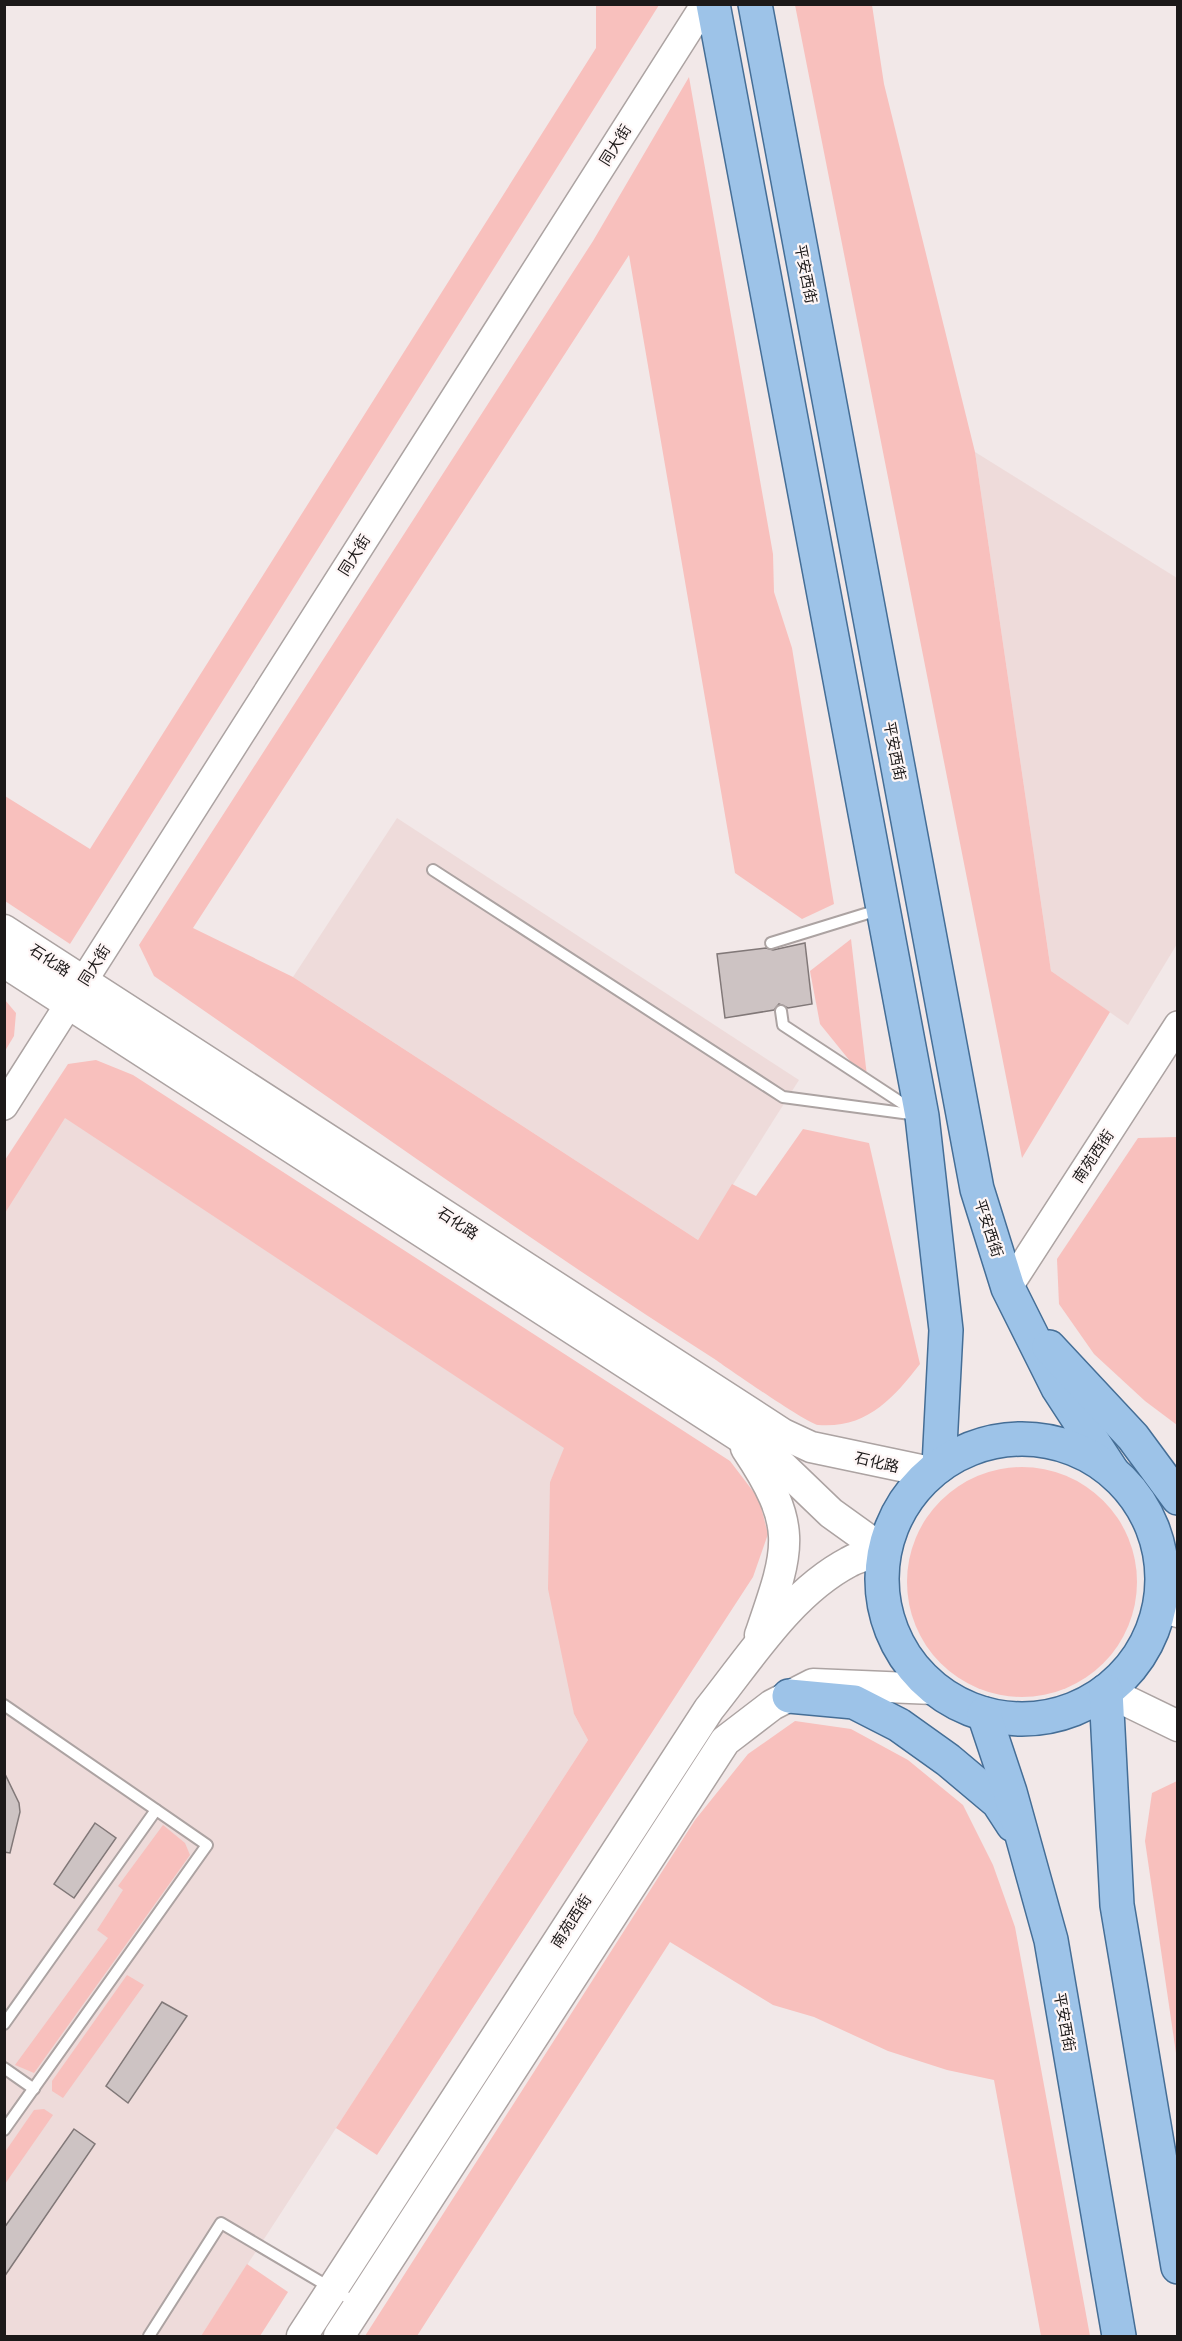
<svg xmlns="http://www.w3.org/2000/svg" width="1182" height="2341" font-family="Arial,'Noto Sans SC',sans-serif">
	<rect width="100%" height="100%" fill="#f2e8e8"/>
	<g fill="#eedbda">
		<path d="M 975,452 L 1177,578 L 1177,944 L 1128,1025 L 1051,971 Z"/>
		<path d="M 397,818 L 799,1080 L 698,1240 L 293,977 Z"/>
		<path d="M 65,1117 L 565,1448 L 550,1482 L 574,1714 L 588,1740 L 201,2336 L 5,2336 L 4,1211 Z"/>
	</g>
	<g fill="#f8c0bd">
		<path d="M 596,5 L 659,5 L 70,944 L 5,901 L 5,796 L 90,849 L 596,48 Z"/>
		<path d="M 795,5 L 872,5 L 884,84 L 975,452 L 1051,971 L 1110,1012 L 1022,1158 Z"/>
		<path d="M 689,77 L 773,554 L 774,592 L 792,648 L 834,904 L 802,919 L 735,873 L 629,255 L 193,928 L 293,977 L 698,1240 L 732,1184 L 756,1196 L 803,1129 L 869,1143 L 920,1364 C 893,1399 866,1429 818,1425 C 808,1424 730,1370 716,1360 C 525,1238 341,1105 154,976 L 139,945 L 593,241 Z"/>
		<path d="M 851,939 L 867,1076 L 850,1061 L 820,1024 L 810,971 Z"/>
		<path d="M 5,1000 L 16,1013 L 14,1036 L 5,1051 Z"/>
		<path d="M 96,1060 L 133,1075 L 730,1461 L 759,1499 L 768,1534 L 753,1577 L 377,2155 L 336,2128 L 588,1740 L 574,1714 L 548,1589 L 550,1482 L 564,1448 L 65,1118 L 5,1213 L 5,1160 L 68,1064 Z"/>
		<path d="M 1177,1137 L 1178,1137 L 1177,1425 L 1145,1401 L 1094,1354 L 1059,1304 L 1057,1259 L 1138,1138 Z"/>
		<circle cx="1022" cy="1582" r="115"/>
		<path d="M 795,1721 L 851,1729 L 908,1760 L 963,1805 L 993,1865 L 1015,1927 L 1090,2336 L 1041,2336 L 994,2080 L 947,2070 L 888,2051 L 814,2017 L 773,2005 L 670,1942 L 417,2336 L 365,2336 L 695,1820 L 748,1754 Z"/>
		<path d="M 1177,1781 L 1178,1781 L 1177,2060 L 1145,1841 L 1152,1793 Z"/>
		<path d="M 163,1825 L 185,1843 L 190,1855 L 34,2073 L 15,2065 L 108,1938 L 97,1930 L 123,1890 L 118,1886 Z"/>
		<path d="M 127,1975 L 144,1985 L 63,2098 L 52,2091 L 52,2081 Z"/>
		<path d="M 44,2109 L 53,2115 L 5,2184 L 5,2152 L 34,2110 Z"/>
		<path d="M 247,2264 L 288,2292 L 260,2336 L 201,2336 Z"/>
	</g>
	<g fill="#cdc3c3" stroke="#817878" stroke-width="1.5">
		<path d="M 805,943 L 812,1004 L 788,1008 L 779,1004 L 774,1010 L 725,1018 L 717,954 L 766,948 L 773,950 Z"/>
		<path d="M 4,1772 L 19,1803 L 20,1812 L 10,1853 L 4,1852 Z"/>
		<path d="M 95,1823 L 116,1838 L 74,1898 L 54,1884 Z"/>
		<path d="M 162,2002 L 187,2016 L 128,2103 L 106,2086 Z"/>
		<path d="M 74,2129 L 95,2144 L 4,2277 L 4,2228 Z"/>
	</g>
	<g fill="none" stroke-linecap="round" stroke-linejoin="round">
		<g stroke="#aca3a2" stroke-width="14">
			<g id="service">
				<path d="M 433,870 L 783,1097 L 918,1115"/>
				<path d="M 771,943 L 878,910"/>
				<path d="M 781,1011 L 783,1025 L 914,1111"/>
				<path d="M 4,1705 L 207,1845 L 4,2130"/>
				<path d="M 4,2024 L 156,1810"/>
				<path d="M 4,2068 L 34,2089"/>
				<path d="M 149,2336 L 221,2223 L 358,2304"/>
			</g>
		</g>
		<g stroke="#aca3a2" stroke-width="30">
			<g id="tertiary">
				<path d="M 4,1106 L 705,4"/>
				<path d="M 1008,1288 L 1178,1025"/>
			</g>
		</g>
		<g stroke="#aca3a2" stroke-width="33">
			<g id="secondary">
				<path d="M 4,930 L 783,1434 L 811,1447 L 930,1472"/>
				<path d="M 4,962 L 737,1435 L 780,1464 L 831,1513 L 884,1551"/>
				<path d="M 746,1448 C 799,1527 790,1548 760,1635"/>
				<path d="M 1162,1585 L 1178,1612"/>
				<path d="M 1106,1691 L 1178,1726"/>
				<path d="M 302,2336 L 709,1709 C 750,1658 790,1593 849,1562 C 859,1556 873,1554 884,1551"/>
				<path d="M 339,2336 L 725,1741 L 772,1705 L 813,1684 L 934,1689"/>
			</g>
		</g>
		<g stroke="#456e96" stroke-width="36">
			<g id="primary">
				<path d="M 713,4 L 922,1116 L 946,1330 L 939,1466"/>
				<path d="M 755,4 L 977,1189 L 1008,1288 L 1058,1388 L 1112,1471"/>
				<path d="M 1049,1347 L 1133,1437 L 1178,1498"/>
				<circle cx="1022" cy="1579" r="140"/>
				<path d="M 1106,1691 L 1117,1905 L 1178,2267"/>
				<path d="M 789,1696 L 854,1702 L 899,1725 L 948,1760 L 998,1802 L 1013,1825"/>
				<path d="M 984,1714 L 1010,1792 L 1051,1940 L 1119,2336"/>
			</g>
		</g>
		<use href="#service" stroke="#fff" stroke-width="10"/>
		<use href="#tertiary" stroke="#fff" stroke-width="27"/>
		<use href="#secondary" stroke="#fff" stroke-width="30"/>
		<use href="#primary" stroke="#9dc3e8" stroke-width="33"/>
	</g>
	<g text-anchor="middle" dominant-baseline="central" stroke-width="4.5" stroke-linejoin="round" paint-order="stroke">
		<g font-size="15" fill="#1c1919" stroke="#fef6f6">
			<text transform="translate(615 145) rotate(-58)">同大街</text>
			<text transform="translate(806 274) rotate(79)">平安西街</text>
			<text transform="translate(354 555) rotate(-58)">同大街</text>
			<text transform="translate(895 751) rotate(79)">平安西街</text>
			<text transform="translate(50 960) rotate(33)">石化路</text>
			<text transform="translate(94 965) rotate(-58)">同大街</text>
			<text transform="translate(1093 1156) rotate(-56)">南苑西街</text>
			<text transform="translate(458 1223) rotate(33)">石化路</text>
			<text transform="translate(989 1228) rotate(72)">平安西街</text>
			<text transform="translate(877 1462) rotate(13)">石化路</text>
			<text transform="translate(571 1921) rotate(-57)">南苑西街</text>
			<text transform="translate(1065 2022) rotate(80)">平安西街</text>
		</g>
	</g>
	<rect width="1182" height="2341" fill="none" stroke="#1c1919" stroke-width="12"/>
</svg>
